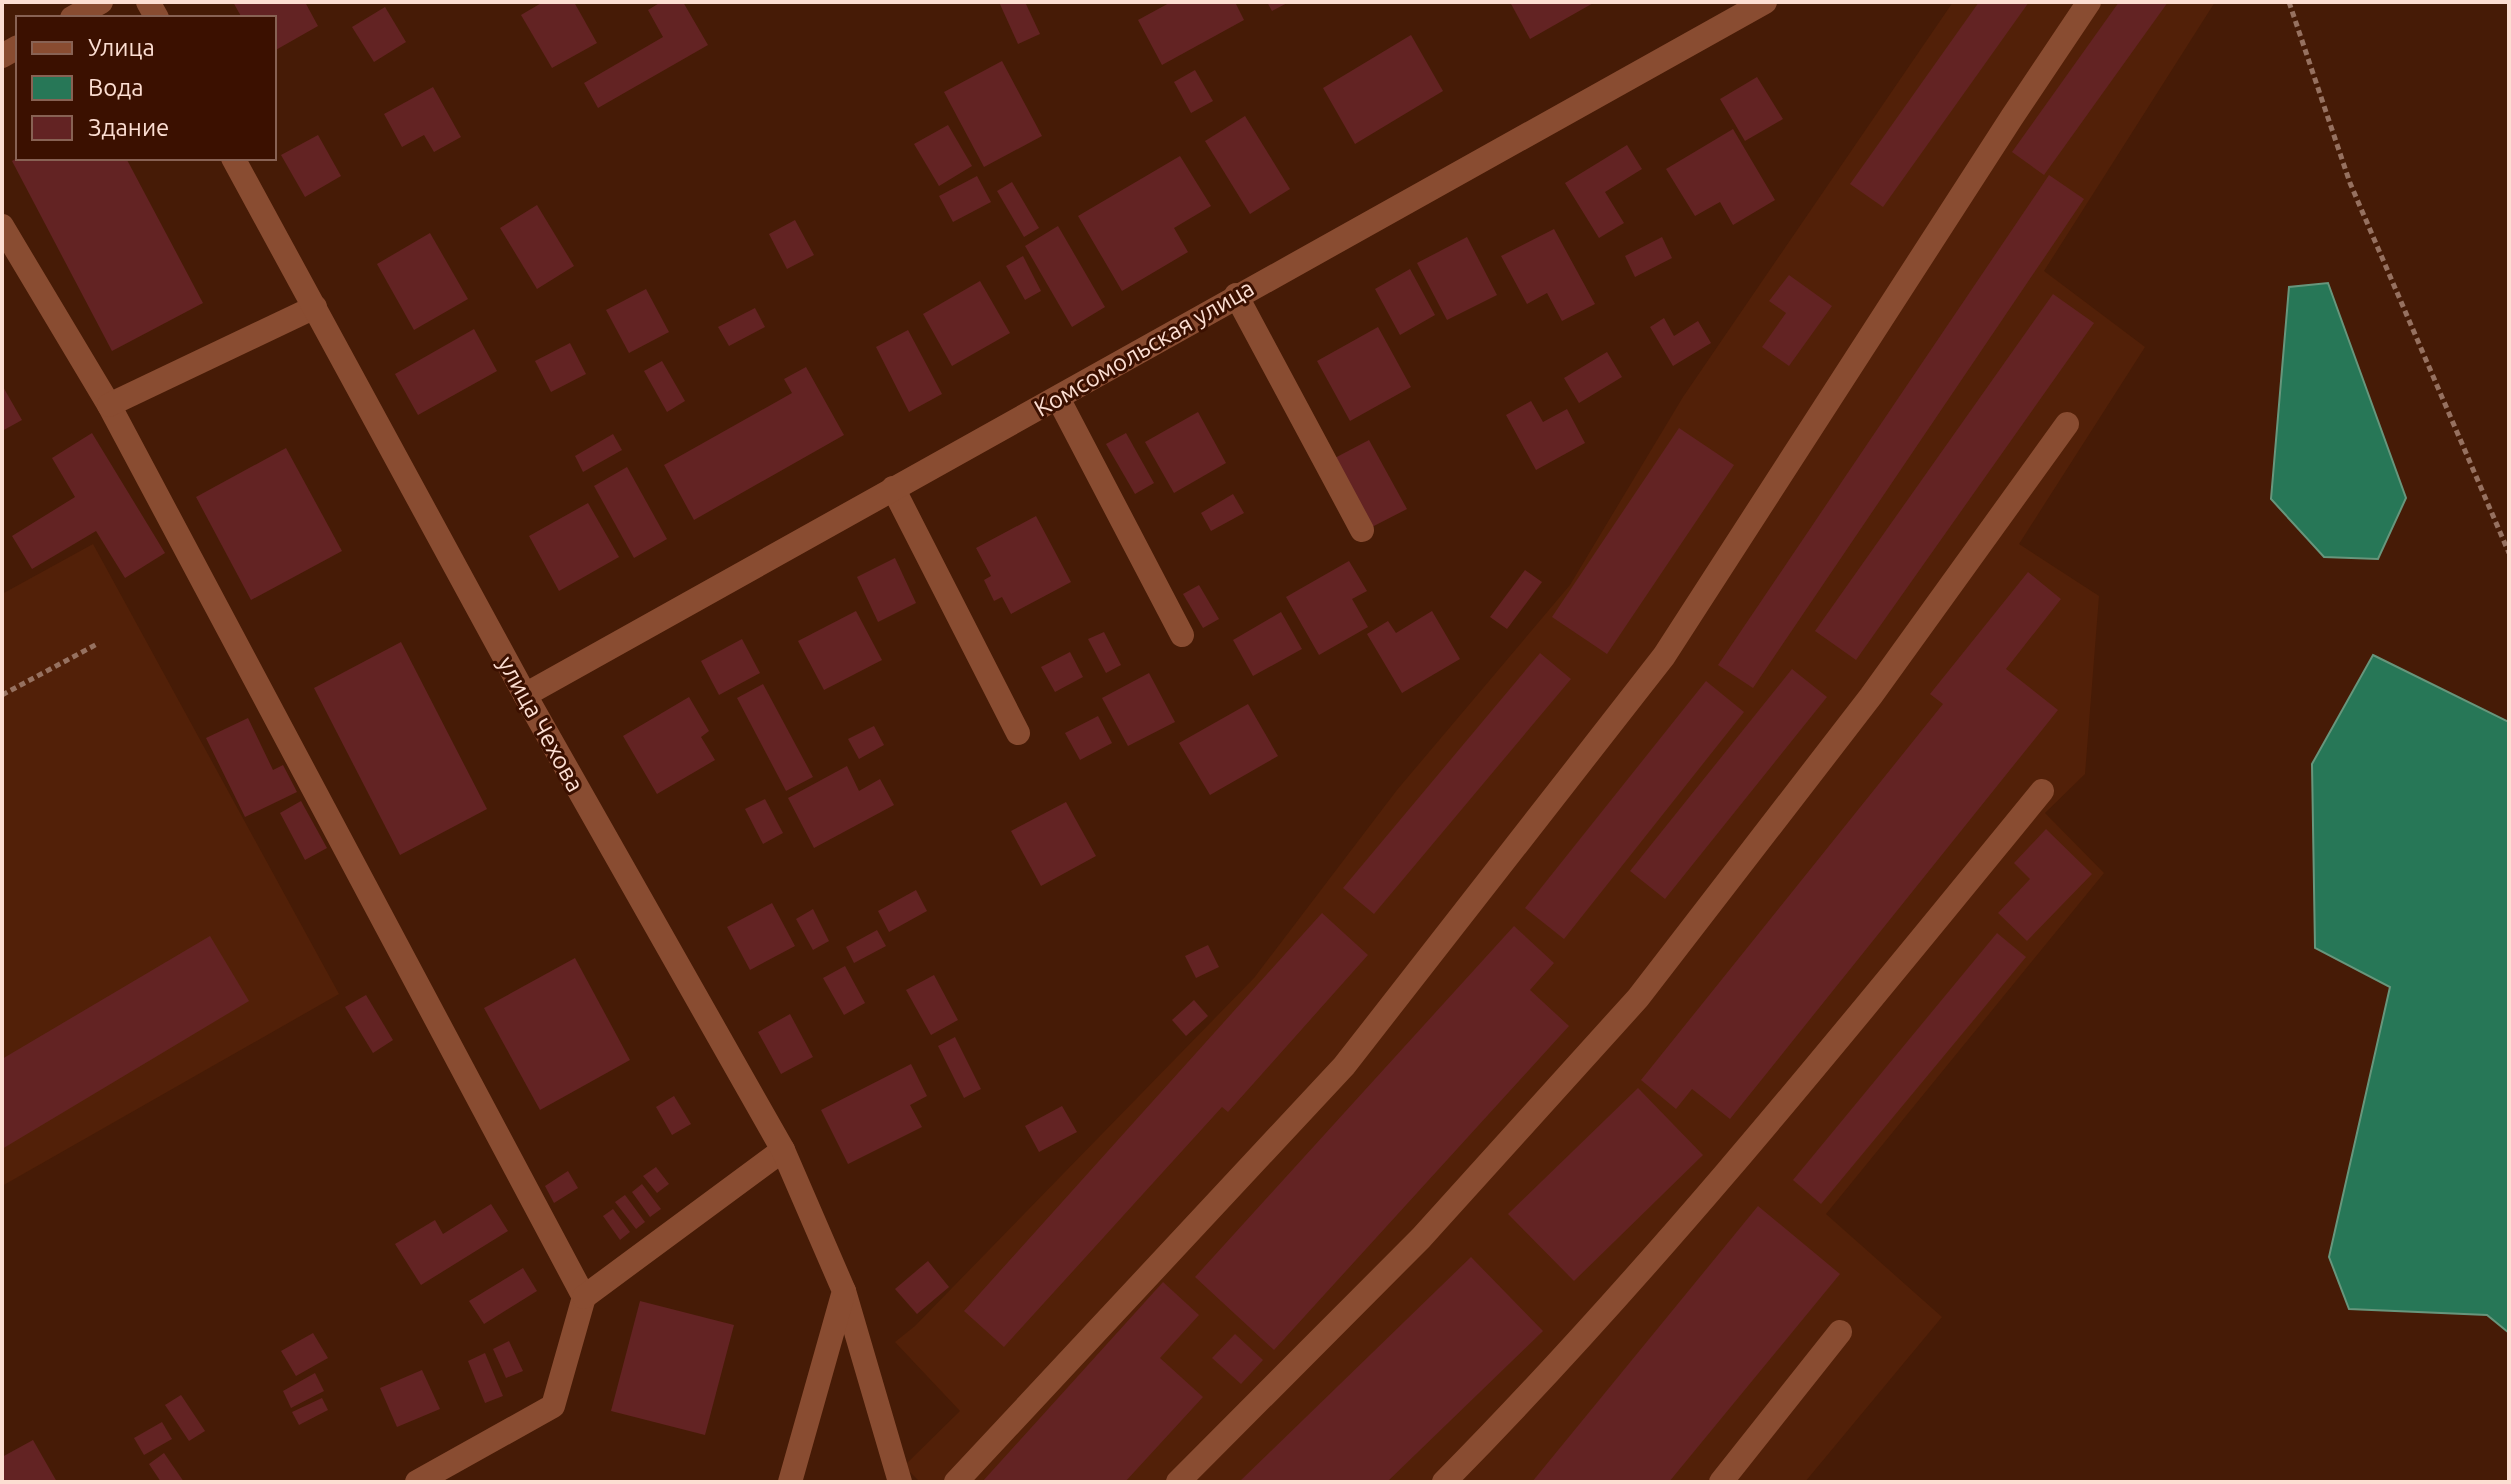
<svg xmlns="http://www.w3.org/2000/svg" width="2511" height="1484" font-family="Ubuntu,sans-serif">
	<rect width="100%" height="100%" fill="#461b06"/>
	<g fill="#522008">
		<path d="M 1953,2 L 2215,2 L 2044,271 L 2145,347 L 2019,544 L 2099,596 L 2085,774 L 2045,813 L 2104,873 L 1826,1214 L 1942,1317 L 1805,1482 L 920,1482 L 904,1466 L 960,1411 L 895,1342 L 915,1326 L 1254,978 L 1397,790 L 1570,585 L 1683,397 Z"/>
		<path d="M 93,544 L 339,994 L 2,1186 L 2,594 Z"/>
	</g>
	<g fill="#277757" stroke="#67967c" stroke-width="2">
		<path d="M 2328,283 L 2406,498 L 2378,559 L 2324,557 L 2271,499 L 2289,287 Z"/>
		<path d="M 2373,655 L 2509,722 L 2509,1333 L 2487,1315 L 2349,1309 L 2329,1257 L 2390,987 L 2315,948 L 2312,764 Z"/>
	</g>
	<g fill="#632323">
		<path d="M 233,2 L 305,2 L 318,26 L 274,51 L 274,18 L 242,18 Z"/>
		<path d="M 543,2 L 574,2 L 597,43 L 552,68 L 521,15 Z"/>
		<path d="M 661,2 L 683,2 L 708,45 L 598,108 L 584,83 L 663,37 L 648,10 Z"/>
		<path d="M 999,2 L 1025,2 L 1040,34 L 1018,44 Z"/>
		<path d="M 1171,2 L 1235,2 L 1244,20 L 1162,65 L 1138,20 Z"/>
		<path d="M 1267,2 L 1289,2 L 1272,11 Z"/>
		<path d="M 1510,2 L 1595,2 L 1530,39 Z"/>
		<path d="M 1979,2 L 2029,2 L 1883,207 L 1850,184 Z"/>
		<path d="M 2119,2 L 2168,2 L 2044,175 L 2012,152 Z"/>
		<path d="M 385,7 L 406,42 L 374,62 L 352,27 Z"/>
		<path d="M 1411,35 L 1443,91 L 1355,144 L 1323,88 Z"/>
		<path d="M 1002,61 L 1042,136 L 984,167 L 944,92 Z"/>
		<path d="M 1195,70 L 1213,101 L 1191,113 L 1174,82 Z"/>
		<path d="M 1757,77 L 1783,119 L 1745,141 L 1720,99 Z"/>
		<path d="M 433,87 L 461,137 L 434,152 L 424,135 L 402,147 L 384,114 Z"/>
		<path d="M 1245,116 L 1290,189 L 1250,214 L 1205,141 Z"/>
		<path d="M 948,125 L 972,166 L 939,186 L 914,144 Z"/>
		<path d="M 1733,129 L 1775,200 L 1733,225 L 1720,202 L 1695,216 L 1666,169 Z"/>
		<path d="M 318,135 L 341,176 L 305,197 L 281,155 Z"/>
		<path d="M 1627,145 L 1642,169 L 1605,192 L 1624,223 L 1599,238 L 1565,183 Z"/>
		<path d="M 1180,156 L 1211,206 L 1174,228 L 1188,252 L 1122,291 L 1078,216 Z"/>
		<path d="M 17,158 L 126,158 L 203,303 L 112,351 L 12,161 Z"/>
		<path d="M 2049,175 L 2084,199 L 1753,688 L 1718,665 Z"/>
		<path d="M 977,176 L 991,202 L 953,222 L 939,196 Z"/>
		<path d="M 1012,182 L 1039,228 L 1024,237 L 997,191 Z"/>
		<path d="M 537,205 L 574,266 L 537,289 L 500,228 Z"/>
		<path d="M 795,220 L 814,255 L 787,269 L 769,234 Z"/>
		<path d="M 1058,226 L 1105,307 L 1072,327 L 1025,246 Z"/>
		<path d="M 1554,229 L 1595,304 L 1562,321 L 1547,293 L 1527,304 L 1501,256 Z"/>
		<path d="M 430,233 L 468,299 L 414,330 L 377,264 Z"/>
		<path d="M 1467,237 L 1497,295 L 1447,320 L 1417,263 Z"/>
		<path d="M 1662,237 L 1672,258 L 1635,277 L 1625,256 Z"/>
		<path d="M 1023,256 L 1041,291 L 1025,300 L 1006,266 Z"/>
		<path d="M 1410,269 L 1435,315 L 1400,335 L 1375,289 Z"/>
		<path d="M 1789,275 L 1832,306 L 1789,366 L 1762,347 L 1786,313 L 1769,301 Z"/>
		<path d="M 980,281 L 1010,333 L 952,366 L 923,314 Z"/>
		<path d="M 646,289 L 669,332 L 629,353 L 606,310 Z"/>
		<path d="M 2053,294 L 2094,323 L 1856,660 L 1815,631 Z"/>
		<path d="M 755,308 L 765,327 L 729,346 L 718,327 Z"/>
		<path d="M 1664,318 L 1674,336 L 1698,321 L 1711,343 L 1673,366 L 1650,327 Z"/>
		<path d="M 1378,327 L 1411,387 L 1350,421 L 1317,361 Z"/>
		<path d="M 474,329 L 497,371 L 418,415 L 395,374 Z"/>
		<path d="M 908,330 L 942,394 L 909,412 L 876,347 Z"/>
		<path d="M 570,343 L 586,374 L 551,392 L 535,361 Z"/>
		<path d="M 1607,352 L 1622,377 L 1579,403 L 1564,378 Z"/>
		<path d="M 662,361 L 685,401 L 667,412 L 644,371 Z"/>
		<path d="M 806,367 L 844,435 L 694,520 L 664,465 L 792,393 L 784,379 Z"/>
		<path d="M 2,385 L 22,420 L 2,431 Z"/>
		<path d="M 1531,401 L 1543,422 L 1567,409 L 1585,443 L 1536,470 L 1506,415 Z"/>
		<path d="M 1198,412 L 1226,463 L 1174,493 L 1145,442 Z"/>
		<path d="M 1679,428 L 1734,465 L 1607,654 L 1552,617 Z"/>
		<path d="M 92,433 L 165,553 L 125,578 L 96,531 L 32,569 L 12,536 L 75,497 L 52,458 Z"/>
		<path d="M 1126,433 L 1154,483 L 1135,494 L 1106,444 Z"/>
		<path d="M 613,434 L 622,450 L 583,472 L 575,456 Z"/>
		<path d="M 1369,440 L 1407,509 L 1368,529 L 1331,460 Z"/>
		<path d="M 286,448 L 342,551 L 251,600 L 196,497 Z"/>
		<path d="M 627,467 L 667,539 L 634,558 L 594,486 Z"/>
		<path d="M 1233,494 L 1244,513 L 1211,531 L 1201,513 Z"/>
		<path d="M 588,503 L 619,557 L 559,591 L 529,536 Z"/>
		<path d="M 1036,516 L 1071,582 L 1011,614 L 1002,597 L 994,601 L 984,580 L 991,576 L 976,548 Z"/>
		<path d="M 895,558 L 916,603 L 878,622 L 857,577 Z"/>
		<path d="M 1349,561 L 1367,591 L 1352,599 L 1368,627 L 1319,655 L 1286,597 Z"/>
		<path d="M 1525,570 L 1542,582 L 1507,629 L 1490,617 Z"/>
		<path d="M 2028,572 L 2061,599 L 2006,669 L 2058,710 L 1730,1119 L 1692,1089 L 1676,1109 L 1641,1080 L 1943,704 L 1930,694 Z"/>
		<path d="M 1199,585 L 1219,619 L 1203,628 L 1183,594 Z"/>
		<path d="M 856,611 L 882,660 L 824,690 L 798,641 Z"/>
		<path d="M 1432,611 L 1460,659 L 1402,693 L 1367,634 L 1388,621 L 1396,633 Z"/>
		<path d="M 1281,612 L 1302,649 L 1253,676 L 1233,640 Z"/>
		<path d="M 1104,632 L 1121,665 L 1106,673 L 1088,639 Z"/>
		<path d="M 742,639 L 760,673 L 719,695 L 701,661 Z"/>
		<path d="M 401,642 L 487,809 L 400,855 L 314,688 Z"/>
		<path d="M 1070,652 L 1083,677 L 1055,692 L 1041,667 Z"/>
		<path d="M 1540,653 L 1571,679 L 1374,914 L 1343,888 Z"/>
		<path d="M 1792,669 L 1827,697 L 1665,899 L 1630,871 Z"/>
		<path d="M 1149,673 L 1175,722 L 1128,746 L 1102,698 Z"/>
		<path d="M 1706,681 L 1744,712 L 1564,939 L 1525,908 Z"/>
		<path d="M 763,684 L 813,777 L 786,791 L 737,698 Z"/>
		<path d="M 689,697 L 709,731 L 701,737 L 715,760 L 657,794 L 623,736 Z"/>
		<path d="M 1248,704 L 1278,756 L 1210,795 L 1179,743 Z"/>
		<path d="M 1098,716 L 1112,743 L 1080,760 L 1065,733 Z"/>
		<path d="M 248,718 L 273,770 L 283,765 L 297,792 L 245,817 L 206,738 Z"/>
		<path d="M 874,726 L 884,745 L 859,759 L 848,739 Z"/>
		<path d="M 847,766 L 859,791 L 880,779 L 894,805 L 814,848 L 788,798 Z"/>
		<path d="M 765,799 L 783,833 L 763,844 L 745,809 Z"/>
		<path d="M 301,801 L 327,848 L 305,860 L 280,813 Z"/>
		<path d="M 1066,802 L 1096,856 L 1041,886 L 1011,831 Z"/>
		<path d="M 2046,829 L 2092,874 L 2027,941 L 1998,913 L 2030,879 L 2014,863 Z"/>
		<path d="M 916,890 L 927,911 L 889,932 L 878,911 Z"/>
		<path d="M 772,903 L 795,946 L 750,970 L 727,927 Z"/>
		<path d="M 813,909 L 829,941 L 813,950 L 796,919 Z"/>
		<path d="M 1322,913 L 1368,955 L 1228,1112 L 1222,1107 L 1004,1347 L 964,1311 Z"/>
		<path d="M 1514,926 L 1554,963 L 1530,990 L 1569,1026 L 1274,1350 L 1195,1277 Z"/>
		<path d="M 877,930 L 886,946 L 854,963 L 846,947 Z"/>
		<path d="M 1997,933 L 2026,957 L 1821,1204 L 1793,1180 Z"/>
		<path d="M 210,936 L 249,1001 L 2,1149 L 2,1059 Z"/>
		<path d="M 1208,945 L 1219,967 L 1196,978 L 1185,956 Z"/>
		<path d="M 575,958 L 630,1060 L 540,1110 L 484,1008 Z"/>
		<path d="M 845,966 L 865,1003 L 844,1015 L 823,978 Z"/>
		<path d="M 934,975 L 958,1020 L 931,1035 L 906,990 Z"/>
		<path d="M 366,995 L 393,1040 L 373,1053 L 345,1007 Z"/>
		<path d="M 1194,1000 L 1208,1016 L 1186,1036 L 1172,1020 Z"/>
		<path d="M 790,1014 L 813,1057 L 781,1074 L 758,1032 Z"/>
		<path d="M 955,1037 L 981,1089 L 964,1098 L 938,1046 Z"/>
		<path d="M 911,1064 L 927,1096 L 910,1105 L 922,1127 L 848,1164 L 821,1110 Z"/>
		<path d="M 1638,1088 L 1703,1155 L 1574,1281 L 1508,1214 Z"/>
		<path d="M 674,1096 L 691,1124 L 672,1135 L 656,1107 Z"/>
		<path d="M 1062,1106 L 1077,1132 L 1039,1152 L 1025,1126 Z"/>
		<path d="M 656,1167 L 669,1184 L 657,1193 L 643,1176 Z"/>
		<path d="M 568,1171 L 578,1188 L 554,1203 L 545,1186 Z"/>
		<path d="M 642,1184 L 661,1209 L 650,1217 L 632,1192 Z"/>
		<path d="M 625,1195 L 645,1222 L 636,1229 L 615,1202 Z"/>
		<path d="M 491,1204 L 508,1231 L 421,1285 L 395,1244 L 435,1220 L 443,1234 Z"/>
		<path d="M 1758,1206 L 1840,1274 L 1669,1482 L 1532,1482 Z"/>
		<path d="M 613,1209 L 630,1232 L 620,1240 L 603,1216 Z"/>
		<path d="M 1471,1257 L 1543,1331 L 1387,1482 L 1239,1482 Z"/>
		<path d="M 928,1261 L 949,1287 L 917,1314 L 895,1289 Z"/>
		<path d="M 523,1268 L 537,1291 L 484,1324 L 469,1301 Z"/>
		<path d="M 1163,1282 L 1199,1315 L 1160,1358 L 1203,1397 L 1125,1482 L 982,1482 Z"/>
		<path d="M 640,1301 L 734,1325 L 705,1435 L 611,1411 Z"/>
		<path d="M 313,1333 L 328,1358 L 296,1376 L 281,1351 Z"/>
		<path d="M 1235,1334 L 1263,1360 L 1241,1384 L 1212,1358 Z"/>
		<path d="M 509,1341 L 523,1371 L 506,1378 L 493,1349 Z"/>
		<path d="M 485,1353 L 503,1396 L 485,1403 L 468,1361 Z"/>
		<path d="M 422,1370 L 440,1409 L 397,1427 L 380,1388 Z"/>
		<path d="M 315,1373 L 324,1391 L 291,1408 L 283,1391 Z"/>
		<path d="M 181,1395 L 205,1431 L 189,1441 L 165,1405 Z"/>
		<path d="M 322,1398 L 328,1410 L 299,1425 L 292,1412 Z"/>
		<path d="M 162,1422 L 172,1439 L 144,1455 L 134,1438 Z"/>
		<path d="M 33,1440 L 57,1482 L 2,1482 L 2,1457 Z"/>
		<path d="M 164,1453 L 184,1482 L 161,1482 L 149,1464 Z"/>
	</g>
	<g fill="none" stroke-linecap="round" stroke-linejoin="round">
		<g stroke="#967160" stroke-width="5" stroke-dasharray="6 4" stroke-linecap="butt">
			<path d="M 2289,2 L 2350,183 L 2509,553"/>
			<path d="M 2,695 L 99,643"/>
		</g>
		<g stroke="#894c31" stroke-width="24">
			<path d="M 2,226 L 109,405 L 584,1297 L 553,1406 L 417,1482"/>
			<path d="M 1236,295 L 1362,530"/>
			<path d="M 1058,398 L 1182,635"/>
			<path d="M 109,405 L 315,307"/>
			<path d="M 893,488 L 1018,733"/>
			<path d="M 844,1291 L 900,1482"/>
			<path d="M 584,1297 L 783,1150"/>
			<path d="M 956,1482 L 1344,1066 L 1664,656 L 2012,117 L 2089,2"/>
			<path d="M 1178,1482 L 1421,1238 L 1638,998 L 1871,696 L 2067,424"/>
			<path d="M 1444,1482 C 1658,1265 1849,1027 2042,791"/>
			<path d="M 1721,1482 L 1840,1332"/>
		</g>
		<g stroke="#894c31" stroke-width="24">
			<path d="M 148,2 L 157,18"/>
			<path d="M 72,18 L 101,2"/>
			<path d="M 2,56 L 18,47"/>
			<path d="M 233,158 L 525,695 L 783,1150 L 844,1291 L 790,1482"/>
			<path d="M 525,695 C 937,463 1350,232 1765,2"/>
		</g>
	</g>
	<g text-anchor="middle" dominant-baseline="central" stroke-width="6" stroke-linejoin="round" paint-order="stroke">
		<g font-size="24" fill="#fcded2" stroke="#3b1000">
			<text transform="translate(1144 348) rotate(-30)">Комсомольская улица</text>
			<text transform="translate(541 724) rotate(61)">улица Чехова</text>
		</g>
	</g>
	<rect width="2511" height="1484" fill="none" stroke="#fcded2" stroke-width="8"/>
	<rect x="16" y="16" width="260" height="144" fill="#3b1000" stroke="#886254" stroke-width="2"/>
	<rect x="32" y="42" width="40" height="12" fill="#894c31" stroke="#886254" stroke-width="2"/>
	<text x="88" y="56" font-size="24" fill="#fcded2">Улица</text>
	<rect x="32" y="76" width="40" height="24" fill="#277757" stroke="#886254" stroke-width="2"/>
	<text x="88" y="96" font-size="24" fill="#fcded2">Вода</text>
	<rect x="32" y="116" width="40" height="24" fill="#632323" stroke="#886254" stroke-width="2"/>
	<text x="88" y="136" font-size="24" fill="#fcded2">Здание</text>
</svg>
